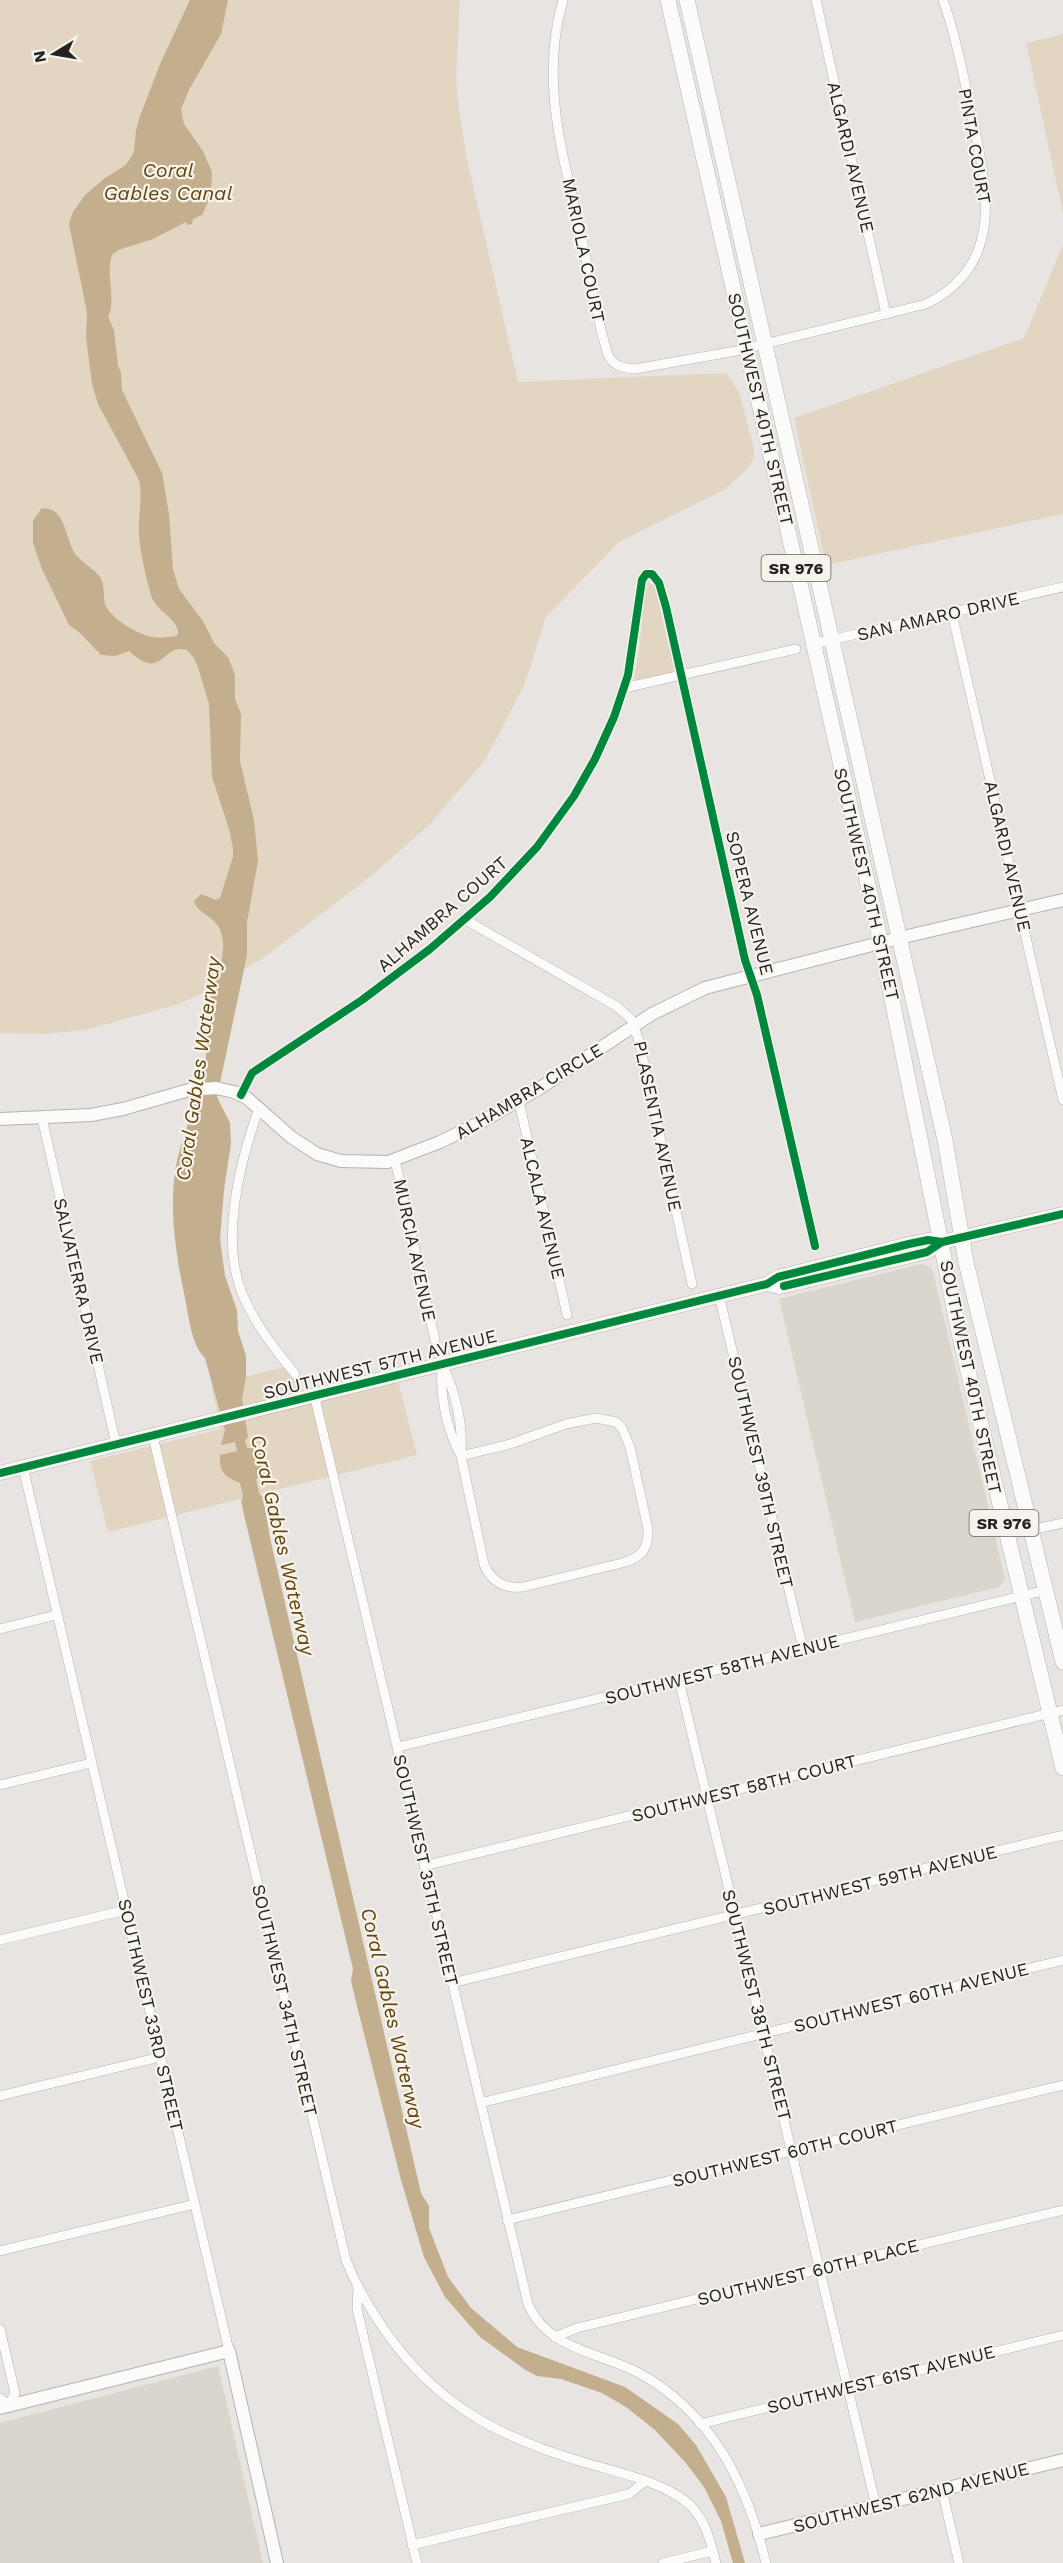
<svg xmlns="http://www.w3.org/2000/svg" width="1063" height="2563" font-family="'Work Sans',sans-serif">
	<rect width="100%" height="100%" fill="#e7e4e1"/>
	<g fill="#dad5cd">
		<path d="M 921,1264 L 930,1267 L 933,1272 L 1005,1579 L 999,1587 L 855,1622 L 779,1299 Z"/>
		<path d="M 218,2366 L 263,2563 L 0,2563 L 0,2423 Z"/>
	</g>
	<g fill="#e2d6c3">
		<path d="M 0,0 L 460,0 L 456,78 L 459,111 L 467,159 L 518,382 L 726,373 L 739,392 L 753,444 L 754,457 L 749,467 L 724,490 L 619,542 L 546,617 L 524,686 L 485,760 L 429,825 L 371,876 L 266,956 L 215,988 L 176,1005 L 85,1030 L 44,1034 L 0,1033 Z"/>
		<path d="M 1063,34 L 1063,213 L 1026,43 Z"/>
		<path d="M 1063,245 L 1063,514 L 826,565 L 794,418 L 1024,338 Z"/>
		<path d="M 647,582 L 655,586 L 674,668 L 672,673 L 636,682 L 634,679 L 640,644 L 645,586 Z"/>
		<path d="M 293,1365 L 303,1406 L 398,1381 L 417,1455 L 108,1532 L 90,1461 L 221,1429 L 211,1385 Z"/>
	</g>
	<path fill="#c3ae8e" d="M 190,0 L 228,0 L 221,34 L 189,90 L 181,109 L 184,124 L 203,151 L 212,172 L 211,196 L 202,215 L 193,219 L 192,224 L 188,225 L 186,222 L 153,239 L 118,250 L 112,255 C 105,276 117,298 108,317 L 114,330 L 118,366 L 121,372 L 122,390 L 162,473 L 169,514 L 173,569 L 179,589 L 203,621 L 214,643 L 228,657 L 235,675 L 235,699 L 241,714 L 240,761 L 254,820 L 258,861 L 247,922 L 247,955 L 217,1097 L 230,1123 L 231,1143 L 224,1190 L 220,1239 L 225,1276 L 237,1310 L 238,1331 L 246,1356 L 246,1377 L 242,1399 L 248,1437 L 245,1440 L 247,1448 L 257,1448 L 262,1454 L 261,1477 L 256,1479 L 259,1493 L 263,1497 L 270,1538 L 421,2193 L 429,2206 L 429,2228 L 448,2277 L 471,2308 L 517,2347 L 625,2387 L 678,2424 L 696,2445 L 726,2497 L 745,2563 L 733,2563 L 721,2521 L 704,2487 L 685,2462 L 655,2430 L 626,2407 L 602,2393 L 561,2379 L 537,2376 L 524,2369 L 480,2337 L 445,2297 L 424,2257 L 401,2180 L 357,2006 L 351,1981 L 353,1969 L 245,1519 L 241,1501 L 243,1496 L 240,1483 C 225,1477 219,1473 220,1455 L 237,1451 L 235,1442 L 221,1445 L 225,1430 L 205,1358 C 191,1344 189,1317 185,1298 C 176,1256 167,1200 178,1157 C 186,1126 199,1097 205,1065 C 208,1046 206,1026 209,1006 C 212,985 224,966 223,944 C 222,914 199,918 194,901 L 201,894 L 216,900 L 220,898 L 233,857 L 233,848 L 229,829 L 212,777 L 209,704 L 198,667 L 194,658 L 187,650 C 161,642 164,683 129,651 L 115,656 L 101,655 L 79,632 L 69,625 L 42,569 L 33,543 L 33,521 L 41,509 C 66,504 65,541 76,555 C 83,563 94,569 100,577 C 105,585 103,595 105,604 C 110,618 138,635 153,637 C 160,638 169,637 176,636 L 178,634 C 180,621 157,611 152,598 C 147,582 139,548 139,532 C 138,515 143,498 139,480 L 98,404 L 92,384 L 86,337 L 87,312 L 69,224 L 73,212 L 85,195 L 105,178 L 126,165 L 134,152 L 136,130 L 140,116 L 160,64 Z"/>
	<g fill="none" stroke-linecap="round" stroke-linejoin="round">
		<g stroke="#b6b3b1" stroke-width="10">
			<g id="minor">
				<path d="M 563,0 C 539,83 564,157 582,239 C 590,277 596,317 608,355 C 613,366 623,368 635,369 L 736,351 L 926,304 C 1008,264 986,183 971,112 C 963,74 956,36 943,0"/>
				<path d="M 816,0 L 886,314"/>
				<path d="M 952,613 L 1063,1100"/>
				<path d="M 813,644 L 1063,587"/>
				<path d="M 624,688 L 796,649"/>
				<path d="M 464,919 L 616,1006 L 631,1019 L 639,1041 L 692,1284"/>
				<path d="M 241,1095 L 252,1073 L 362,1000 L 430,949 L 490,897 L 537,847 L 574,796 L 595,759 L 614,717 L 628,675 L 642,580 L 646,574 L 652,574 L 659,583 L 666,607 L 745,960 L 757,995 L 815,1246"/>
				<path d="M 519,1101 L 567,1315"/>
				<path d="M 259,1108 C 240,1162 220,1238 242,1293 C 254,1323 275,1349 295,1374"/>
				<path d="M 42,1118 L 116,1444"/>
				<path d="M 395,1160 L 435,1340"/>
				<path d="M 719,1295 L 803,1649"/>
				<path d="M 442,1364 C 440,1397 445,1426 461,1456"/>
				<path d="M 443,1366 C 456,1394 463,1424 461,1455"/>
				<path d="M 314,1394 L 528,2304 C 547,2349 598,2352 637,2372 C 712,2412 747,2484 766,2563"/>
				<path d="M 596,1418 L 616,1422 L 622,1428 L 630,1447 L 648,1529 C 649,1550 640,1558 622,1563 L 523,1587 C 504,1589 491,1581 484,1564 L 461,1456 L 510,1444 L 566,1424 Z"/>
				<path d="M 153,1436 L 346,2260 C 356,2286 370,2309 386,2332 C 438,2406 500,2438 586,2463 C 617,2472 667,2483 691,2506 C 706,2521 711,2543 716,2563"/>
				<path d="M 23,1467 L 229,2351"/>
				<path d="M 1031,1530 L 1063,1523"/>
				<path d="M 0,1629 L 56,1615"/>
				<path d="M 679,1680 L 876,2506"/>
				<path d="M 398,1747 L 1046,1590"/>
				<path d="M 0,1785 L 91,1763"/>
				<path d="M 424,1866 L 1063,1710"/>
				<path d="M 0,1940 L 126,1910"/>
				<path d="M 452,1983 L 1063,1835"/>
				<path d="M 0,2096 L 160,2057"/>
				<path d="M 480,2103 L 1063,1960"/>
				<path d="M 507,2220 L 1063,2085"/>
				<path d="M 0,2251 L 195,2204"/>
				<path d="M 358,2288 L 357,2309 L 417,2563"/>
				<path d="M 0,2329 L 15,2393 L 8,2406 L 0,2398"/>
				<path d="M 555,2337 L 577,2328 L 1063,2210"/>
				<path d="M 700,2424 L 1063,2335"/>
				<path d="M 942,2490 L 959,2563"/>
				<path d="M 412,2545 L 629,2494 L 644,2482"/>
				<path d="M 663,2563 L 713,2551"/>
			</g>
		</g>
		<g stroke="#b6b3b1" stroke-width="14">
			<g id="tertiary">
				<path d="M 0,1119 L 91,1115 L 123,1109 L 189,1090 L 216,1088 L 234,1092 L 247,1098 L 291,1137 L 317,1154 L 341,1161 L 388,1162 L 440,1142 L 483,1121 L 540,1088 L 652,1014 L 705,988 L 899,938 L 1063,900"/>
				<path d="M 0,2408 L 229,2351 L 277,2563"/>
				<path d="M 759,2534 L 1063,2460"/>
			</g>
		</g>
		<g stroke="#b6b3b1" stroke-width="15">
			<g id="secondary">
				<path d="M 767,1284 L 780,1287 L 927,1252 L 942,1242 L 1063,1214"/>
				<path d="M 0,1473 L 767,1284 L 778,1277 L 909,1244 L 928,1240 L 942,1242"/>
			</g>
		</g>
		<g stroke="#b6b3b1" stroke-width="16">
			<g id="primary">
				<path d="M 668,0 L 876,920 L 959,1333 L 1063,1768"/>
				<path d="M 687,0 L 945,1140 L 966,1262 L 1063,1662"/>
			</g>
		</g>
		<use href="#minor" stroke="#fbfbfa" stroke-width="9"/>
		<use href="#tertiary" stroke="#fbfbfa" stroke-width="12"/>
		<use href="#secondary" stroke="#fbfbfa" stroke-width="14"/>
		<use href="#primary" stroke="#fbfbfa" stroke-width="15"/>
		<g stroke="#f6f2ec" stroke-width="11">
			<g id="cycleway">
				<path d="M 241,1095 L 252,1073 L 362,1000 L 430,949 L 490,897 L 537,847 L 574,796 L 595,759 L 614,717 L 628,675 L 642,580 L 646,574 L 652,574 L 659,583 L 666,607 L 745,960 L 757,995 L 815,1246"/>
				<path d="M 784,1286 L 927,1252 L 942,1242 L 1063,1214"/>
				<path d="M 0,1473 L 767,1284 L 778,1277 L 909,1244 L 928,1240 L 942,1242"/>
			</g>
		</g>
		<use href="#cycleway" stroke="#00873e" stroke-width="8"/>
	</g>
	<g text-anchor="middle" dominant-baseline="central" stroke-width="4.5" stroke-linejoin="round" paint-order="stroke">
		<g fill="#f6f2ec" stroke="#63615e" stroke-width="1.5">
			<rect x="761.5" y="555" width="69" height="26" rx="4.5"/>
			<rect x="969.5" y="1510" width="69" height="26" rx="4.5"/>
		</g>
		<g font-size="16" font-weight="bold" fill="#242321">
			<text x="796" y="568">SR 976</text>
			<text x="1004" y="1523">SR 976</text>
		</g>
		<g font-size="18" fill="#242321" stroke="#f6f2ec">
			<text transform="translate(975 146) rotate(80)">PINTA COURT</text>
			<text transform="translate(851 157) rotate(77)">ALGARDI AVENUE</text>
			<text transform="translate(584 250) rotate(78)">MARIOLA COURT</text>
			<text transform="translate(761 409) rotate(77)">SOUTHWEST 40TH STREET</text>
			<text transform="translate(938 616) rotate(-13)">SAN AMARO DRIVE</text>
			<text transform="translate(1008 856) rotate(77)">ALGARDI AVENUE</text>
			<text transform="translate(867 884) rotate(77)">SOUTHWEST 40TH STREET</text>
			<text transform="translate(750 903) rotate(76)">SOPERA AVENUE</text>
			<text transform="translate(442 914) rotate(-41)">ALHAMBRA COURT</text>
			<text transform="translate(529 1091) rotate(-31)">ALHAMBRA CIRCLE</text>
			<text transform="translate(658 1126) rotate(78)">PLASENTIA AVENUE</text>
			<text transform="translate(543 1208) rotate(77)">ALCALA AVENUE</text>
			<text transform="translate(415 1250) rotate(78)">MURCIA AVENUE</text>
			<text transform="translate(79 1281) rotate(77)">SALVATERRA DRIVE</text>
			<text transform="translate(380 1364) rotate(-14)">SOUTHWEST 57TH AVENUE</text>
			<text transform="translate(971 1377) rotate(78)">SOUTHWEST 40TH STREET</text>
			<text transform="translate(761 1472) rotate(77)">SOUTHWEST 39TH STREET</text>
			<text transform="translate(722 1669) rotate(-14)">SOUTHWEST 58TH AVENUE</text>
			<text transform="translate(744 1788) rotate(-14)">SOUTHWEST 58TH COURT</text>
			<text transform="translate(426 1870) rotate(77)">SOUTHWEST 35TH STREET</text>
			<text transform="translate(880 1880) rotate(-14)">SOUTHWEST 59TH AVENUE</text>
			<text transform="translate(911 1997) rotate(-14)">SOUTHWEST 60TH AVENUE</text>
			<text transform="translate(285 2000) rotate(77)">SOUTHWEST 34TH STREET</text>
			<text transform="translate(757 2005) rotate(76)">SOUTHWEST 38TH STREET</text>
			<text transform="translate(151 2015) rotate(77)">SOUTHWEST 33RD STREET</text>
			<text transform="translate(785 2153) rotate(-14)">SOUTHWEST 60TH COURT</text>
			<text transform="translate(808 2272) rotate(-14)">SOUTHWEST 60TH PLACE</text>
			<text transform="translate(881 2379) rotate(-14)">SOUTHWEST 61ST AVENUE</text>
			<text transform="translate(911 2497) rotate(-14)">SOUTHWEST 62ND AVENUE</text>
		</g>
		<g font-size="20" font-style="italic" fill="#63460c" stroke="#f6f2ec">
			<text x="168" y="170">Coral<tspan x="168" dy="23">Gables Canal</tspan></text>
			<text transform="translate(198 1069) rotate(-82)">Coral Gables Waterway</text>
			<text transform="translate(283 1545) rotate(77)">Coral Gables Waterway</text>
			<text transform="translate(393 2018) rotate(77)">Coral Gables Waterway</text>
		</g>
	</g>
	<g transform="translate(54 54) rotate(259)" stroke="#f6f2ec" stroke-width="4.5" paint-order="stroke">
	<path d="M0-4.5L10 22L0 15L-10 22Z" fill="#242321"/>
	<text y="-9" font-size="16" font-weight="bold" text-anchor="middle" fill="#242321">N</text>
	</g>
</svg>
